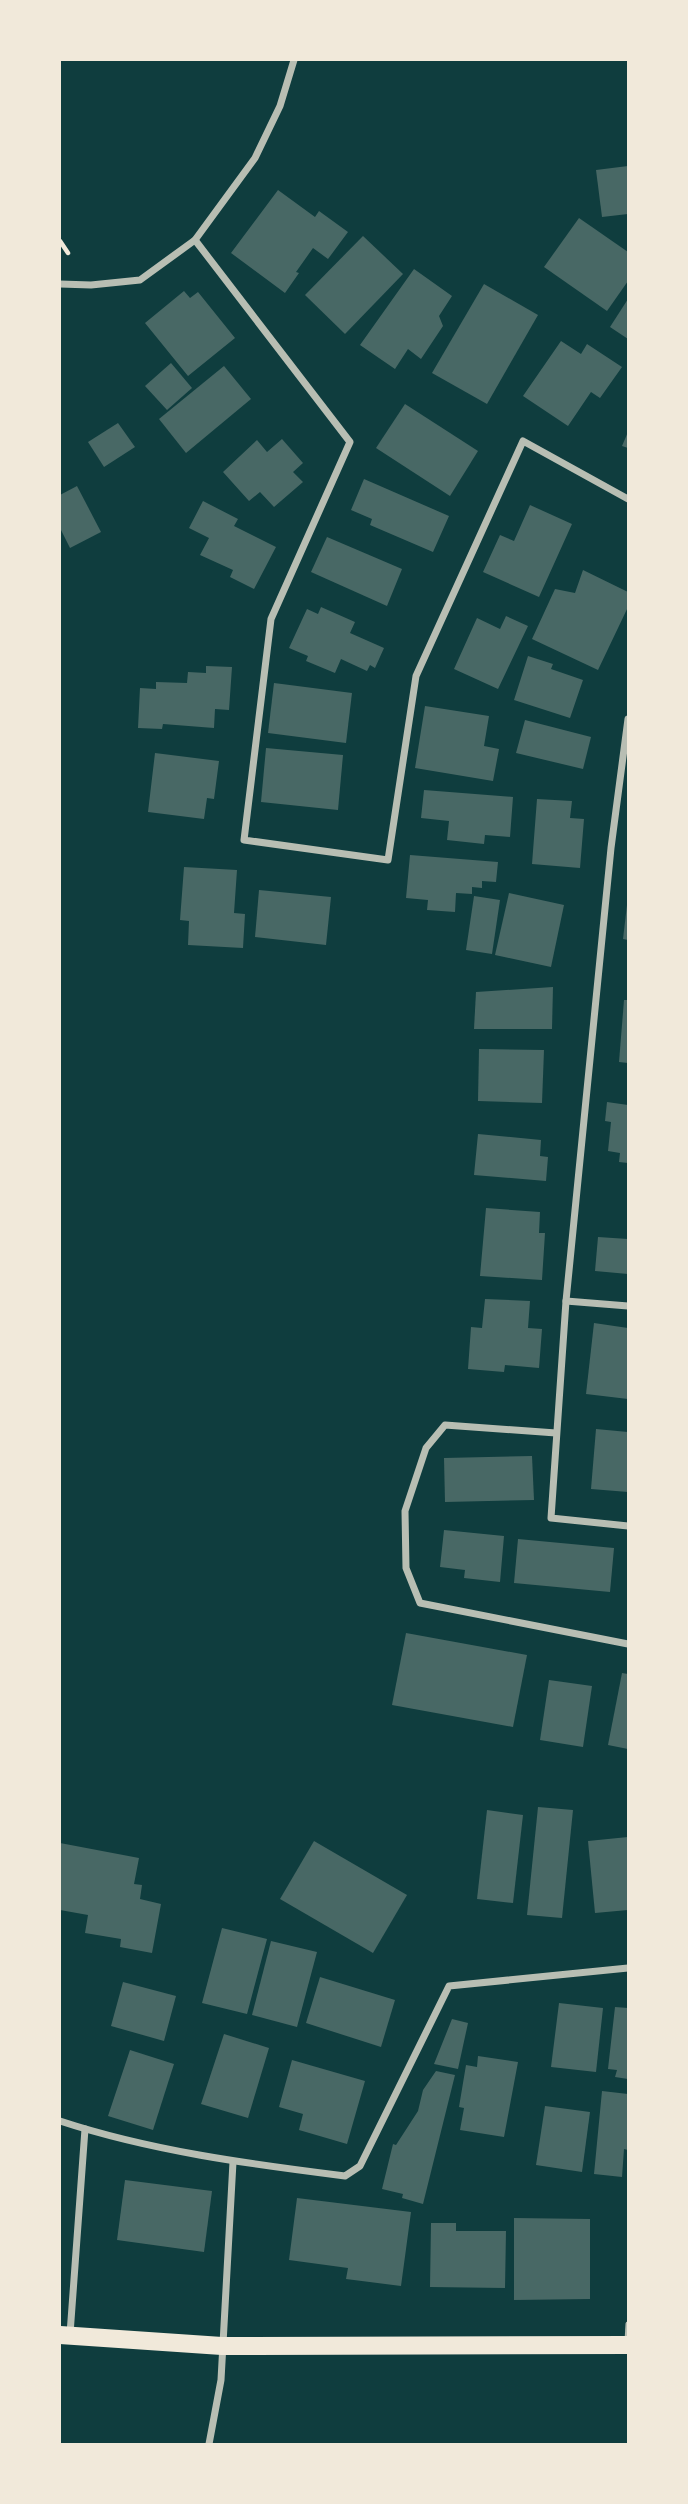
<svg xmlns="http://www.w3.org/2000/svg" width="688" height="2504" font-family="'Space Grotesk',sans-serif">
	<rect width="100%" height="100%" fill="#0f3d3e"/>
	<g fill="#486865">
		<path d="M 628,166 L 628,214 L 602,217 L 596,170 Z"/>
		<path d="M 278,190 L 315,217 L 319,211 L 348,232 L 328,259 L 313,248 L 296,272 L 299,273 L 285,293 L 231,253 Z"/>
		<path d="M 579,218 L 628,252 L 628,281 L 607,311 L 544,267 Z"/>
		<path d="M 363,236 L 403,274 L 345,334 L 305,295 Z"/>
		<path d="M 414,269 L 452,296 L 439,316 L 443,326 L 421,359 L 408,349 L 395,369 L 360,345 Z"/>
		<path d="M 484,284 L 538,315 L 487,404 L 432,373 Z"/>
		<path d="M 184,291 L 190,298 L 198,292 L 235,338 L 188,376 L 145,323 Z"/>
		<path d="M 628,299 L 628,339 L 610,327 Z"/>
		<path d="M 561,341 L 581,354 L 587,344 L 622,367 L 600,398 L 591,392 L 568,426 L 523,396 Z"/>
		<path d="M 171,363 L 192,388 L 167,410 L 145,386 Z"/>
		<path d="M 224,366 L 251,399 L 186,453 L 159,419 Z"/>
		<path d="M 405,404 L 478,451 L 450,496 L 376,448 Z"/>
		<path d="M 118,423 L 135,447 L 104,467 L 88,442 Z"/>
		<path d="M 628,432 L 628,448 L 622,446 Z"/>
		<path d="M 282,439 L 303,463 L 293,472 L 303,482 L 274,507 L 260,492 L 249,501 L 223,472 L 257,440 L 267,452 Z"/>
		<path d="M 364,479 L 449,516 L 433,552 L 370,525 L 372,519 L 351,510 Z"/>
		<path d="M 77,486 L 101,532 L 70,548 L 60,528 L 60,495 Z"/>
		<path d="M 203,501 L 238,519 L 234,526 L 276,547 L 254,589 L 230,577 L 233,570 L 200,555 L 209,538 L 189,528 Z"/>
		<path d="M 530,505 L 572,524 L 539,597 L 483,572 L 500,535 L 514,541 Z"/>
		<path d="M 327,537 L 402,569 L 387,606 L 311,572 Z"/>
		<path d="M 583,570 L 628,592 L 628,607 L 598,670 L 532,639 L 555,589 L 575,593 Z"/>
		<path d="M 321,607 L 355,622 L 350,633 L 384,648 L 375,668 L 370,665 L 367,671 L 341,659 L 335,673 L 306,661 L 308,656 L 289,648 L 307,609 L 318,614 Z"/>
		<path d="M 506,616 L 528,626 L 498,689 L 454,669 L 477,618 L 500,629 Z"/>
		<path d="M 528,656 L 553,664 L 551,669 L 583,680 L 570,718 L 514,700 Z"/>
		<path d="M 206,666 L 232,667 L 229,710 L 215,709 L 214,728 L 163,724 L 162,729 L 138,728 L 140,688 L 156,689 L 156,682 L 187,683 L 188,672 L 206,673 Z"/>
		<path d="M 274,683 L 352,693 L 346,743 L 268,733 Z"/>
		<path d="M 425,706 L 489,716 L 484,746 L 499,749 L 493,781 L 415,768 Z"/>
		<path d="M 525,720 L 591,737 L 583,769 L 516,753 Z"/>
		<path d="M 266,748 L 343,755 L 338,810 L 261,802 Z"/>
		<path d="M 155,753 L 219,761 L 214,799 L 207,798 L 204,819 L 148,812 Z"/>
		<path d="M 424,790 L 513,797 L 510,837 L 485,835 L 484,844 L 447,840 L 449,821 L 421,818 Z"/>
		<path d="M 537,799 L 572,801 L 570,818 L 584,819 L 580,868 L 532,864 Z"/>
		<path d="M 410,855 L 498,862 L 496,882 L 482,881 L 482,888 L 472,887 L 472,894 L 456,893 L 455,912 L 427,910 L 428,900 L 406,898 Z"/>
		<path d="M 184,867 L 237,870 L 234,913 L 245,914 L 243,948 L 188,945 L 189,921 L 180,920 Z"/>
		<path d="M 259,890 L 331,897 L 326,945 L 255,937 Z"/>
		<path d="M 509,893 L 564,905 L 551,967 L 495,955 Z"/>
		<path d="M 474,896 L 500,900 L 492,954 L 466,950 Z"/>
		<path d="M 627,905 L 628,905 L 628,940 L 623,939 Z"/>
		<path d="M 553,987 L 552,1029 L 474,1029 L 476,992 Z"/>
		<path d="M 624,1000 L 628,1000 L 628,1063 L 619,1062 Z"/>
		<path d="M 479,1049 L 544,1050 L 542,1103 L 478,1101 Z"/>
		<path d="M 607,1102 L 628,1105 L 628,1163 L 619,1162 L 620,1153 L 608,1151 L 611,1122 L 605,1121 Z"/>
		<path d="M 478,1134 L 541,1140 L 540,1156 L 548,1157 L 546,1181 L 474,1175 Z"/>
		<path d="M 486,1208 L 540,1212 L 539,1233 L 545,1233 L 542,1280 L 480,1276 Z"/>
		<path d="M 598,1237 L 628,1239 L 628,1274 L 595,1271 Z"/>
		<path d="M 485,1299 L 530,1301 L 528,1328 L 542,1329 L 539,1368 L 505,1365 L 504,1372 L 468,1369 L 471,1327 L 482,1328 Z"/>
		<path d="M 594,1323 L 628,1328 L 628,1399 L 586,1394 Z"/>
		<path d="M 596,1429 L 628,1432 L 628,1492 L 591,1489 Z"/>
		<path d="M 532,1456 L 534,1500 L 445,1502 L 444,1458 Z"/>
		<path d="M 444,1530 L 504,1536 L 500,1582 L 464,1578 L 465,1570 L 440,1567 Z"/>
		<path d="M 518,1539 L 614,1548 L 610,1592 L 514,1583 Z"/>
		<path d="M 406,1633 L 527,1655 L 513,1727 L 392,1705 Z"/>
		<path d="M 622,1673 L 628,1674 L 628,1749 L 608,1745 Z"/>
		<path d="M 549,1680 L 592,1686 L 583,1747 L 540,1740 Z"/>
		<path d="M 538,1807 L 573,1810 L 562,1918 L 527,1915 Z"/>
		<path d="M 487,1810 L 523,1815 L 513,1903 L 477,1899 Z"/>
		<path d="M 628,1837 L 628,1910 L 595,1913 L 588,1841 Z"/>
		<path d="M 314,1841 L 407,1895 L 373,1953 L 280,1899 Z"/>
		<path d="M 60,1843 L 139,1858 L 134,1884 L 142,1885 L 140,1899 L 161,1904 L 152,1953 L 120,1947 L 121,1939 L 85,1933 L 88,1915 L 60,1910 Z"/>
		<path d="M 222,1928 L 267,1939 L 247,2014 L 202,2003 Z"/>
		<path d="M 271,1941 L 317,1952 L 297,2027 L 252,2015 Z"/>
		<path d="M 320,1977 L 395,2000 L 381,2047 L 306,2023 Z"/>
		<path d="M 123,1982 L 176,1996 L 164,2041 L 111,2026 Z"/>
		<path d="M 559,2003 L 603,2008 L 596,2072 L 551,2067 Z"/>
		<path d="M 615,2007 L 628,2008 L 628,2079 L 615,2077 L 617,2070 L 608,2069 Z"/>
		<path d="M 452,2019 L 468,2023 L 458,2069 L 434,2064 Z"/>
		<path d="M 224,2034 L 269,2048 L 248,2118 L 201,2104 Z"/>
		<path d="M 130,2050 L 174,2064 L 153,2130 L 108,2116 Z"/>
		<path d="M 478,2056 L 518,2062 L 504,2137 L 460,2130 L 464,2108 L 459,2107 L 466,2065 L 477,2067 Z"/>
		<path d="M 292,2060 L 365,2081 L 347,2144 L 299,2130 L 303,2114 L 279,2107 Z"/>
		<path d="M 436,2071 L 455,2075 L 423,2204 L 402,2198 L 403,2194 L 382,2189 L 393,2144 L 396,2145 L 418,2111 L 423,2090 Z"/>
		<path d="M 602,2091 L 628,2094 L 628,2150 L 624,2149 L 622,2177 L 594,2174 Z"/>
		<path d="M 545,2106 L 590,2112 L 582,2172 L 536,2165 Z"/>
		<path d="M 125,2180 L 212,2191 L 204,2252 L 117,2240 Z"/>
		<path d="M 297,2198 L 411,2212 L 401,2286 L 346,2279 L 348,2268 L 289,2260 Z"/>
		<path d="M 514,2218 L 590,2219 L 590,2299 L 514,2300 Z"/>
		<path d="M 431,2223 L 456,2223 L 456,2231 L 506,2231 L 505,2288 L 430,2287 Z"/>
	</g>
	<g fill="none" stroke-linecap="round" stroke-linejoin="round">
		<path stroke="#f1e9da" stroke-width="4.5" d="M 60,241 L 68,253"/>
		<path stroke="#b8beb3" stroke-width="5" d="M 627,2342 L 628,2324"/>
		<g stroke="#b8beb3" stroke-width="7">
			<path d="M 195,240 L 350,442 L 271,619 L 244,840 L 388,860 L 416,676 L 523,441 L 628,499"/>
			<path d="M 60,284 L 91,285 L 140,280 L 195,240 L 255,158 L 280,106 L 294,60"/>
			<path d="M 628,719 L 611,848 L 566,1301 L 551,1518 L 628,1526"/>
			<path d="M 566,1301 L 628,1306"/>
			<path d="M 556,1433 L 445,1425 L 426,1448 L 405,1511 L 406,1568 L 420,1603 L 628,1644"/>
			<path d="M 60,2121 C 151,2151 249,2164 345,2176 L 360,2166 L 449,1986 L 628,1968"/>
			<path d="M 70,2334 L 85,2129"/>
			<path d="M 209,2444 L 221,2380 L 233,2162"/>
		</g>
		<path stroke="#f1e9da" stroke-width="18" d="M 60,2335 L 222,2346 L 628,2345"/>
	</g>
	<rect width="688" height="2504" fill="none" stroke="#f1e9da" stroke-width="122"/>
</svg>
